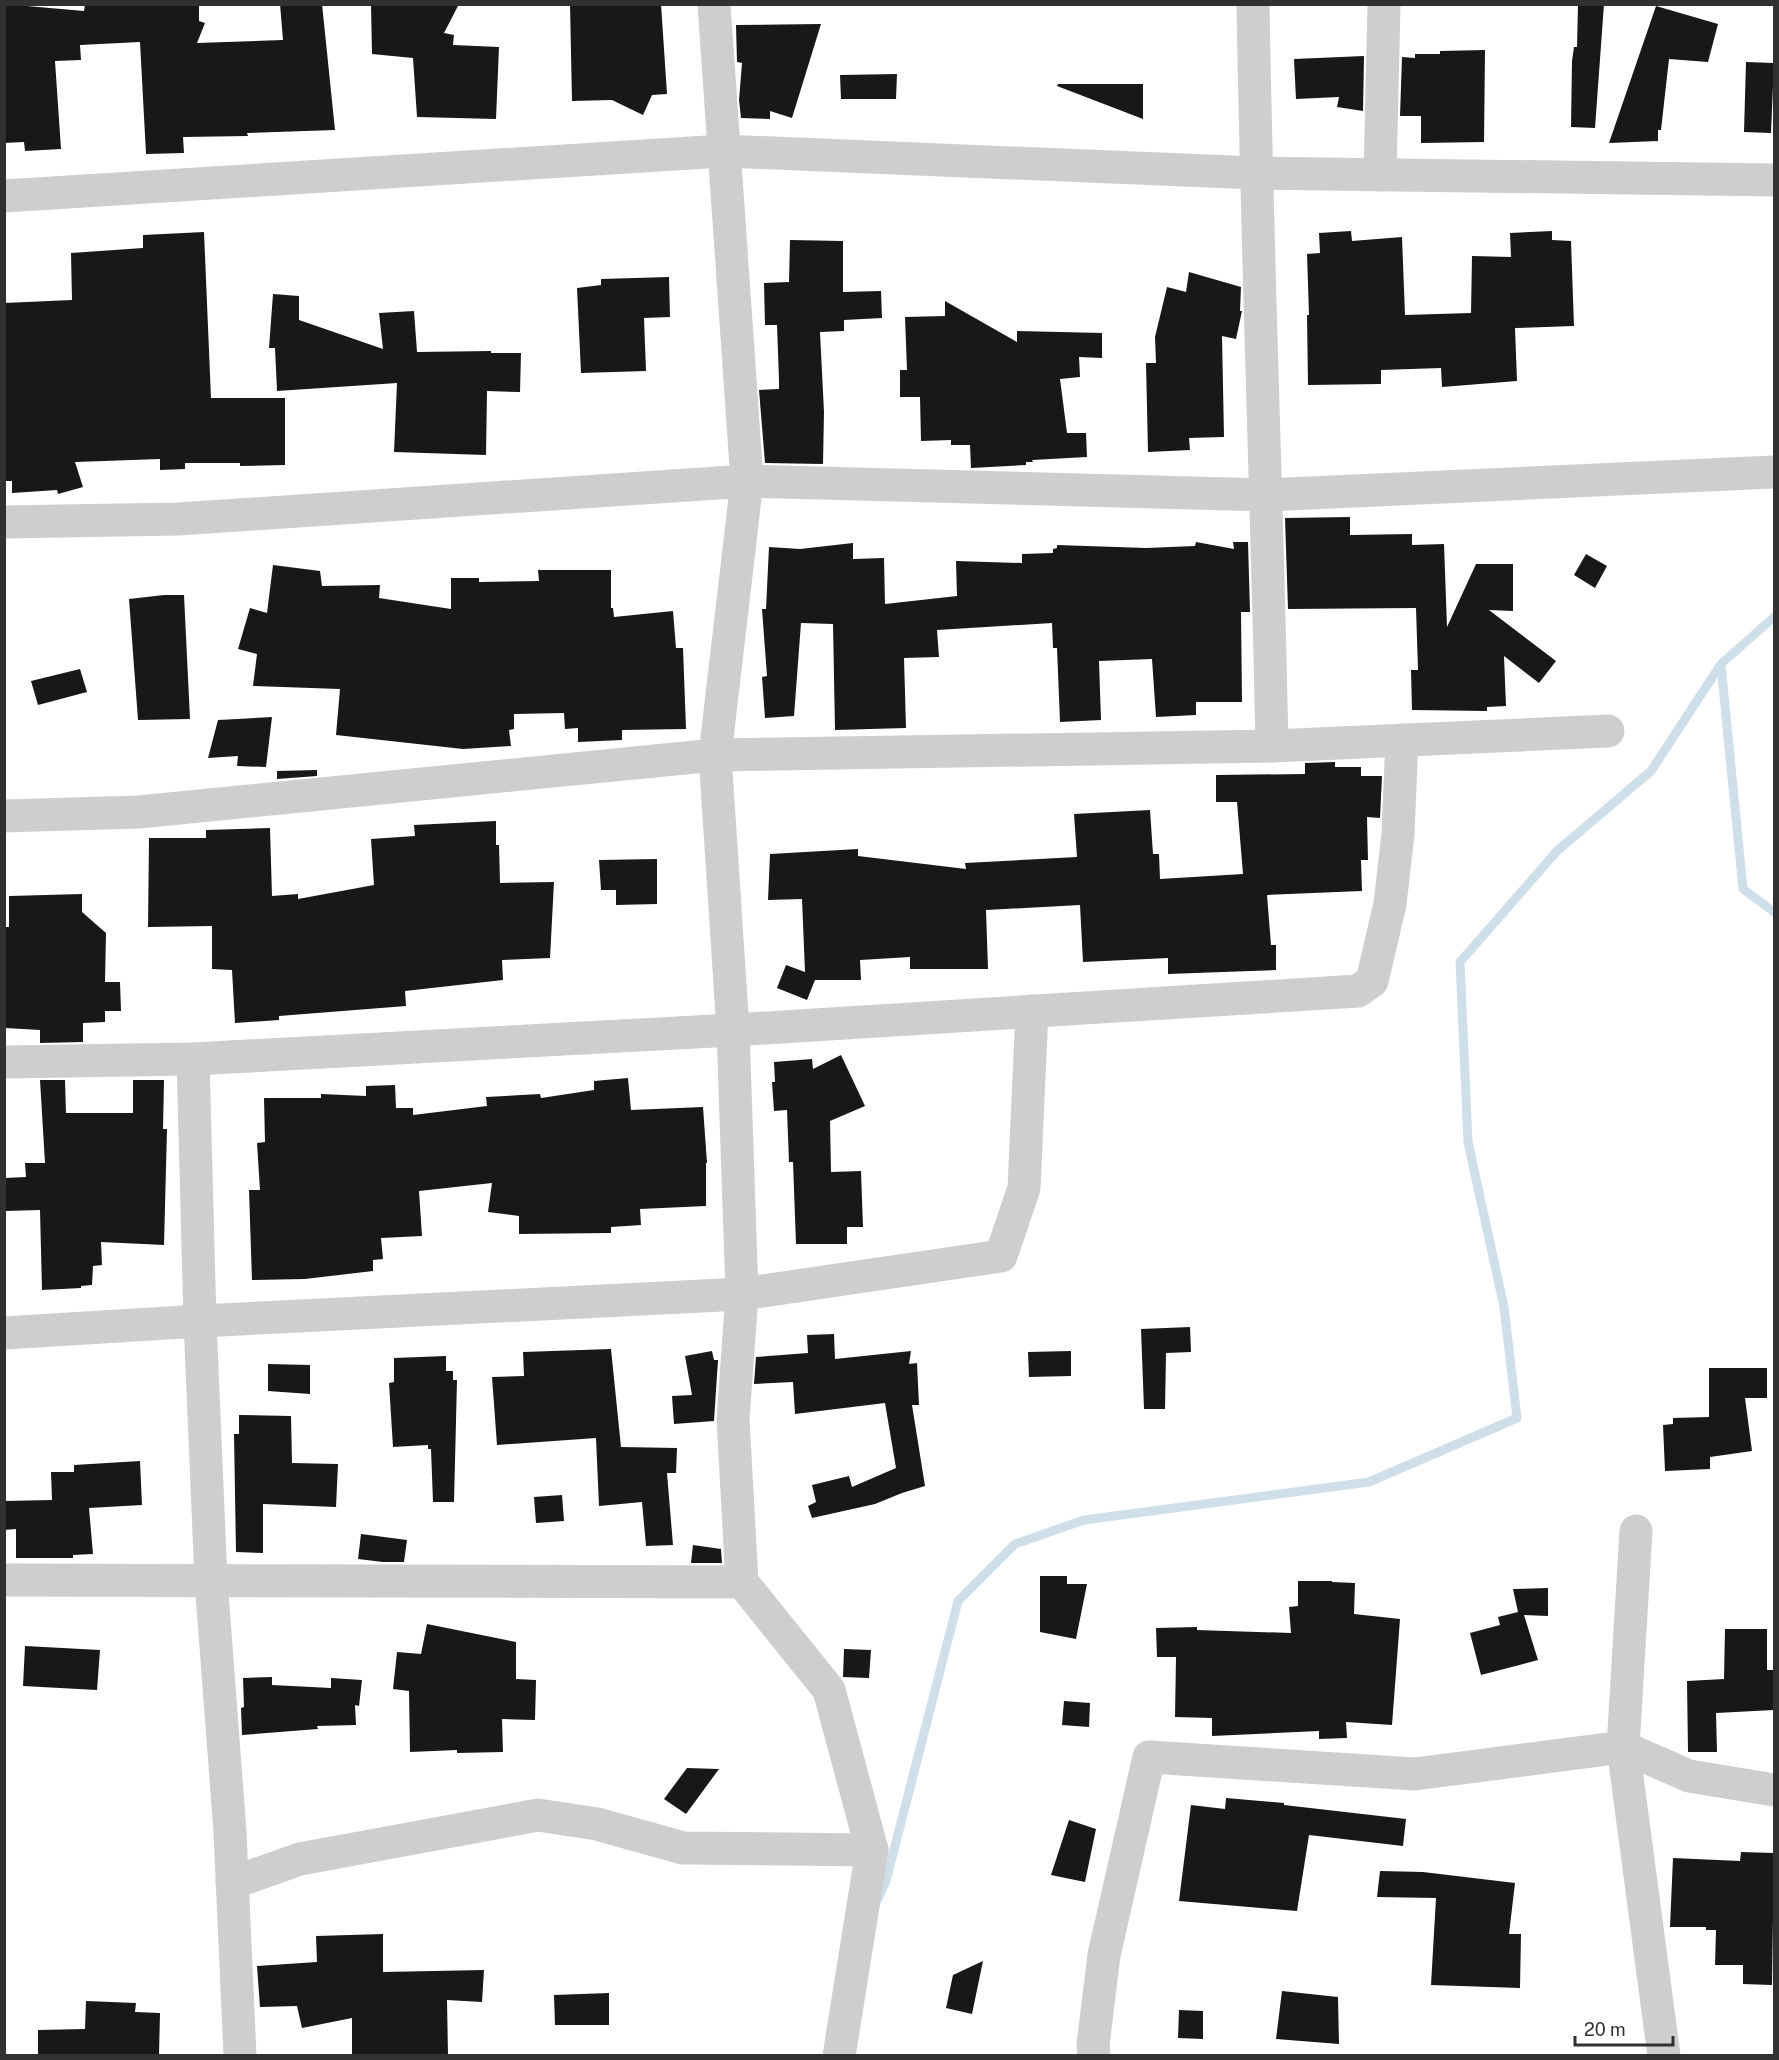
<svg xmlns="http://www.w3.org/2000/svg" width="1779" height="2060" font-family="'Public Sans',sans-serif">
	<rect width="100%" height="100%" fill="#fff"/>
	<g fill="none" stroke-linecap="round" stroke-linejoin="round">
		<g stroke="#cfdfea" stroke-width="9">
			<path d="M 1721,665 L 1743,889 L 1774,912"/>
			<path d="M 878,1899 L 886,1881 L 958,1601 L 1015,1544 L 1084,1520 L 1369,1482 L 1517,1418 L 1504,1307 L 1468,1142 L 1460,962 L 1557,851 L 1651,771 L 1721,664 L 1774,617"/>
		</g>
	</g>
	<g fill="#181818">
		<path d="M 4,4 L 84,11 L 85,4 L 199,4 L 199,21 L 205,23 L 197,43 L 283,40 L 280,4 L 322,4 L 335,130 L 247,133 L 248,136 L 183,137 L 184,153 L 146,154 L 140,42 L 80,45 L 81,60 L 55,61 L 61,149 L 25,151 L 24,142 L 4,143 Z"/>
		<path d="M 371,4 L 459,4 L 444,33 L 454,35 L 453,45 L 499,47 L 496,119 L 417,117 L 413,58 L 372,54 Z"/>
		<path d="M 570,4 L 661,4 L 667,94 L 652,95 L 643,115 L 612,100 L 572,101 Z"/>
		<path d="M 1578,4 L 1604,4 L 1595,128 L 1571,127 L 1572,61 L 1574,47 L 1577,47 Z"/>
		<path d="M 1656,6 L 1718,24 L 1708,62 L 1669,59 L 1661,130 L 1658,130 L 1658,141 L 1609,143 Z"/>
		<path d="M 821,24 L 792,118 L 770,111 L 770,119 L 741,118 L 739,100 L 742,63 L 737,62 L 736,25 Z"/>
		<path d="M 1485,50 L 1484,142 L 1421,143 L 1421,116 L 1400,116 L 1402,57 L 1415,58 L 1415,54 L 1440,54 L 1440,51 Z"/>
		<path d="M 1364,56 L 1363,111 L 1337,107 L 1339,97 L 1296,99 L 1294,59 Z"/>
		<path d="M 1746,62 L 1774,63 L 1771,133 L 1744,132 Z"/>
		<path d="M 897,74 L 896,99 L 841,99 L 840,75 Z"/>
		<path d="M 1058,84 L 1143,84 L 1143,119 L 1057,86 Z"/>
		<path d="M 1351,231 L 1352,241 L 1402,237 L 1405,315 L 1471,313 L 1472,256 L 1511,257 L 1510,233 L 1552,231 L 1552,240 L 1571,241 L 1574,326 L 1515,328 L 1517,381 L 1442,387 L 1441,368 L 1381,370 L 1381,384 L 1308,385 L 1307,315 L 1309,315 L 1307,254 L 1320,253 L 1319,233 Z"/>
		<path d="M 204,232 L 211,398 L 285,398 L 285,465 L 240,466 L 240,463 L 185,463 L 185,469 L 160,470 L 160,459 L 75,462 L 83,487 L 58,494 L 57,490 L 12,493 L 12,481 L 4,481 L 4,303 L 72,300 L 71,253 L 143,248 L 143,235 Z"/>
		<path d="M 790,240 L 843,241 L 843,292 L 881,291 L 882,318 L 844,320 L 844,331 L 820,332 L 824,412 L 823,464 L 765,463 L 759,390 L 779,389 L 779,380 L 777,325 L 765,325 L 764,283 L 789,282 Z"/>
		<path d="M 1189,272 L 1241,287 L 1240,311 L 1242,311 L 1236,339 L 1222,336 L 1224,437 L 1189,438 L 1190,450 L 1148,452 L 1146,363 L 1156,363 L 1155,337 L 1167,287 L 1186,292 Z"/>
		<path d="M 669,277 L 670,317 L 644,318 L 646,371 L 581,373 L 577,288 L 601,285 L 601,279 Z"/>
		<path d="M 273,294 L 299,296 L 299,320 L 383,349 L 379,313 L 414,311 L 417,352 L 491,351 L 491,353 L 521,353 L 520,392 L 487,391 L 486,455 L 394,452 L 397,383 L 277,391 L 275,348 L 269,348 Z"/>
		<path d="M 945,301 L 1017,342 L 1017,331 L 1102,333 L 1102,358 L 1079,357 L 1080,377 L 1060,379 L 1067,433 L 1086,433 L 1087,457 L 1032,460 L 1033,462 L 1026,462 L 1026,465 L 971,468 L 970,445 L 951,445 L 951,440 L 921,441 L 920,397 L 900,397 L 900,370 L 907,370 L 905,317 L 945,316 Z"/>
		<path d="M 1350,517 L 1350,535 L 1412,534 L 1412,545 L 1444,544 L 1447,627 L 1476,564 L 1513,564 L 1513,611 L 1489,610 L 1556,661 L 1539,683 L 1504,656 L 1506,706 L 1487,707 L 1487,711 L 1412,710 L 1411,670 L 1418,670 L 1416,608 L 1288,609 L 1285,518 Z"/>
		<path d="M 1196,542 L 1234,549 L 1233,542 L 1248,542 L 1250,612 L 1241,612 L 1242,702 L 1196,702 L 1196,715 L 1156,717 L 1152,659 L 1099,661 L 1101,720 L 1060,722 L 1057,648 L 1053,648 L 1052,623 L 937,630 L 939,657 L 904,658 L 906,728 L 835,730 L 833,624 L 801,623 L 794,716 L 765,718 L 762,677 L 767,676 L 762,609 L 766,609 L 769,547 L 800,549 L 853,543 L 853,559 L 884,558 L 885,604 L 957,596 L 956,561 L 1022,563 L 1022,554 L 1053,553 L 1053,549 L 1057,548 L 1057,545 L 1146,548 L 1195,546 Z"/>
		<path d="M 1586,554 L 1607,566 L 1595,588 L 1574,575 Z"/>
		<path d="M 273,565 L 320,571 L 322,586 L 380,585 L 379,598 L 451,609 L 451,578 L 479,578 L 479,582 L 539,581 L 538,570 L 611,570 L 611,608 L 613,608 L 614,617 L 673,611 L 676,648 L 683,648 L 686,729 L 622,730 L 622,740 L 578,742 L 578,728 L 565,729 L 564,713 L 514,714 L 514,729 L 509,730 L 511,746 L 463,749 L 336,735 L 340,689 L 253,686 L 257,654 L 238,649 L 250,608 L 267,613 Z"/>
		<path d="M 164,595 L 184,595 L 190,719 L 138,720 L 129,599 Z"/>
		<path d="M 80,669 L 87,692 L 38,705 L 31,681 Z"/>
		<path d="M 272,717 L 266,767 L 237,766 L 238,756 L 208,758 L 218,720 Z"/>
		<path d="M 1335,762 L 1335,767 L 1361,767 L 1361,776 L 1382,776 L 1380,818 L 1367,817 L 1368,860 L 1361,860 L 1362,891 L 1267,895 L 1271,945 L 1276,945 L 1276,970 L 1168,974 L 1168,958 L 1083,962 L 1080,905 L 986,910 L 988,969 L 910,969 L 910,957 L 860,960 L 861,980 L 815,980 L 807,1000 L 777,988 L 786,965 L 805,972 L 802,899 L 768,900 L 770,854 L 858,849 L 858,856 L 966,869 L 965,863 L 1077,857 L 1074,814 L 1150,810 L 1153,854 L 1159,854 L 1160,879 L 1243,874 L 1237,802 L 1216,802 L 1216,775 L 1305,774 L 1305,763 Z"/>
		<path d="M 317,770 L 317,776 L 277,779 L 277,771 Z"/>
		<path d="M 496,821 L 496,845 L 499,845 L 500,883 L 554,882 L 550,958 L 502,960 L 503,980 L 405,991 L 406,1006 L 279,1016 L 279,1020 L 235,1023 L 232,970 L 212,969 L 212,926 L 148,927 L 149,838 L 206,838 L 206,830 L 270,828 L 272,896 L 298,894 L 298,899 L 374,885 L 371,839 L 415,836 L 414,825 Z"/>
		<path d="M 657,859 L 657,904 L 616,905 L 616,890 L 601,890 L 599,860 Z"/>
		<path d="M 82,894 L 82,912 L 106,933 L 105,982 L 120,982 L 121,1011 L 105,1011 L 105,1022 L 83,1023 L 83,1042 L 40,1043 L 40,1030 L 5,1028 L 4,927 L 9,927 L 9,896 Z"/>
		<path d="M 841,1055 L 865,1106 L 830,1121 L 831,1172 L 861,1171 L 863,1227 L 847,1227 L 847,1244 L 796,1244 L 793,1162 L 789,1162 L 787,1110 L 774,1111 L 772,1082 L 775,1082 L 774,1062 L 812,1059 L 813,1069 Z"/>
		<path d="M 628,1078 L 631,1110 L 703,1107 L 707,1163 L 706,1163 L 706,1206 L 640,1209 L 641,1225 L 611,1227 L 611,1233 L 519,1234 L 519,1216 L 488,1212 L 492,1183 L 419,1191 L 422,1236 L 381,1238 L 383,1259 L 373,1260 L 373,1271 L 305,1279 L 252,1280 L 249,1190 L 260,1190 L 257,1143 L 265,1142 L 264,1098 L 321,1098 L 321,1094 L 366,1096 L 366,1086 L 395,1085 L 396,1108 L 413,1108 L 413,1115 L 487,1106 L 486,1097 L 540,1094 L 541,1098 L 594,1090 L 594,1081 Z"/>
		<path d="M 40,1080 L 65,1080 L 66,1113 L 133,1113 L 133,1080 L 164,1080 L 163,1129 L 167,1129 L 164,1245 L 101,1242 L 102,1265 L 93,1266 L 92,1285 L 81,1286 L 81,1288 L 42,1290 L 40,1210 L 6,1211 L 5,1178 L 26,1177 L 25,1163 L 45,1163 Z"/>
		<path d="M 1190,1327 L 1191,1352 L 1166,1353 L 1165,1409 L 1144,1409 L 1141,1329 Z"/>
		<path d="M 834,1334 L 835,1359 L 911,1351 L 909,1364 L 917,1363 L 919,1405 L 912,1405 L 925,1486 L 902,1493 L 875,1504 L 812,1518 L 808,1506 L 816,1502 L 812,1485 L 849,1476 L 852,1487 L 896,1468 L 885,1403 L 795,1414 L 793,1382 L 754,1384 L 756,1357 L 808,1353 L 807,1335 Z"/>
		<path d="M 611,1349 L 621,1447 L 677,1448 L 676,1473 L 667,1473 L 673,1545 L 646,1546 L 642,1502 L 599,1506 L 596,1438 L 497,1445 L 492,1377 L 524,1376 L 523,1352 Z"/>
		<path d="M 712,1351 L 714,1360 L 718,1360 L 714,1421 L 674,1424 L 672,1396 L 692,1395 L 685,1356 Z"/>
		<path d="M 1071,1351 L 1071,1376 L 1029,1377 L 1028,1352 Z"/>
		<path d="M 446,1356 L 446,1371 L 453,1371 L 453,1380 L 457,1380 L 454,1502 L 433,1502 L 431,1449 L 428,1449 L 428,1445 L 393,1447 L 389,1383 L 394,1382 L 394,1358 Z"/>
		<path d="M 268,1364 L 310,1365 L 310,1394 L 268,1391 Z"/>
		<path d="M 1709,1368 L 1767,1368 L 1767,1398 L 1745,1398 L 1752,1451 L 1710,1457 L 1710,1469 L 1665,1471 L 1663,1425 L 1673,1424 L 1673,1418 L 1709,1417 Z"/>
		<path d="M 239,1415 L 291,1416 L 292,1463 L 338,1464 L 336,1507 L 263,1504 L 263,1553 L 236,1552 L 234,1434 L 239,1434 Z"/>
		<path d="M 140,1461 L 142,1505 L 89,1508 L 93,1554 L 73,1555 L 73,1558 L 16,1558 L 16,1529 L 4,1530 L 4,1501 L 52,1500 L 51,1472 L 74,1472 L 74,1465 Z"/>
		<path d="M 562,1495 L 564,1521 L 536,1523 L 534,1497 Z"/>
		<path d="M 361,1534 L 407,1540 L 404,1562 L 383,1562 L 358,1559 Z"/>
		<path d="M 693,1545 L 721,1549 L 722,1563 L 691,1563 Z"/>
		<path d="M 1040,1576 L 1067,1576 L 1067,1584 L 1087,1584 L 1076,1639 L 1040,1632 Z"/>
		<path d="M 1298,1581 L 1332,1581 L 1332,1582 L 1355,1583 L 1354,1614 L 1400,1619 L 1392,1725 L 1346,1722 L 1347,1738 L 1319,1739 L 1319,1731 L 1212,1736 L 1212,1718 L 1175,1717 L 1176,1657 L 1157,1657 L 1156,1628 L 1197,1627 L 1197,1630 L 1291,1633 L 1289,1607 L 1298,1606 Z"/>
		<path d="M 1548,1588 L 1548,1616 L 1524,1615 L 1538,1660 L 1481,1675 L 1470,1633 L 1500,1625 L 1498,1617 L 1518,1612 L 1513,1589 Z"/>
		<path d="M 427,1624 L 516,1642 L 516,1679 L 536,1680 L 535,1720 L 502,1719 L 503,1752 L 457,1753 L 457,1750 L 410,1752 L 409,1691 L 393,1689 L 397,1652 L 421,1654 Z"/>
		<path d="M 1725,1629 L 1767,1629 L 1767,1670 L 1773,1670 L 1774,1710 L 1716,1713 L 1717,1752 L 1688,1752 L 1687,1681 L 1724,1679 Z"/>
		<path d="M 25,1646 L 100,1650 L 97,1690 L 23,1686 Z"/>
		<path d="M 844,1649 L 871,1650 L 869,1678 L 843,1677 Z"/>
		<path d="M 272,1677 L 272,1685 L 331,1688 L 331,1678 L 362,1680 L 359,1706 L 355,1705 L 356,1725 L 317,1726 L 318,1729 L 242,1735 L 241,1708 L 244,1707 L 243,1678 Z"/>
		<path d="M 1064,1701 L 1090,1703 L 1089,1727 L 1062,1725 Z"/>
		<path d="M 687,1768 L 719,1769 L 686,1814 L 664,1799 Z"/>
		<path d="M 1226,1798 L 1284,1803 L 1284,1805 L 1406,1819 L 1403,1846 L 1309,1835 L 1297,1911 L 1179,1901 L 1191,1805 L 1225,1809 Z"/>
		<path d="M 1069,1820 L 1096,1829 L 1085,1882 L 1051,1875 Z"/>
		<path d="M 1741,1852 L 1774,1853 L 1772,1985 L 1743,1984 L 1743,1965 L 1715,1965 L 1716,1930 L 1706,1930 L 1706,1927 L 1670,1927 L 1673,1858 L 1740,1861 Z"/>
		<path d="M 1380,1871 L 1423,1872 L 1515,1883 L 1509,1934 L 1521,1934 L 1520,1988 L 1431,1985 L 1436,1898 L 1377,1897 Z"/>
		<path d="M 383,1934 L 383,1972 L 484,1970 L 482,2002 L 447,2000 L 448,2055 L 352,2055 L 352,2018 L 302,2028 L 297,2006 L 260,2007 L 257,1966 L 317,1962 L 316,1936 Z"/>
		<path d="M 983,1961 L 972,2014 L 946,2008 L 953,1975 Z"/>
		<path d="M 1282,1991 L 1338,1997 L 1339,2044 L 1276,2039 Z"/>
		<path d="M 609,1993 L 609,2025 L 555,2025 L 554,1995 Z"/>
		<path d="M 86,2001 L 136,2003 L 135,2012 L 160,2013 L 159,2055 L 38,2055 L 38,2030 L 85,2029 Z"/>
		<path d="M 1179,2010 L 1203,2011 L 1203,2039 L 1178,2038 Z"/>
	</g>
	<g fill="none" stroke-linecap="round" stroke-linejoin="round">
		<g stroke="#cecece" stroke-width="33">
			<path d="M 714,4 L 747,481 L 715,755 L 733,1030 L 742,1294 L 733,1419 L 742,1582 L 829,1690 L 872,1850 L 839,2056"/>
			<path d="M 1253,4 C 1257,252 1267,499 1272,746"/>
			<path d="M 1380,175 L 1384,4"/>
			<path d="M 4,196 L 723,151 L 1256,173 L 1774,180"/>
			<path d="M 4,522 L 178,519 L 747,481 L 1267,495 L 1774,472"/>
			<path d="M 4,816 L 139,812 L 715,755 L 1272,746 L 1608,731"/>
			<path d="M 193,1059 L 200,1321 L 211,1580 L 230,1832 L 240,2056"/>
			<path d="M 4,1062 L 193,1059 L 733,1030 L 1358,991 L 1372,981 L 1390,904 L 1398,834 L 1402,740"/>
			<path d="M 4,1333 L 200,1321 L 742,1294 L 1001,1256 L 1024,1188 L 1032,1011"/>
			<path d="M 1636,1531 L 1623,1747 L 1664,2056"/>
			<path d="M 4,1580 L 742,1582"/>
			<path d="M 232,1883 L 300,1859 L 538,1815 L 597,1824 L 683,1848 L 872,1850"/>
			<path d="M 1094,2056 L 1093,2045 L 1104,1955 L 1149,1757 L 1415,1774 L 1623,1747 L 1689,1776 L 1774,1790"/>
		</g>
	</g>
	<rect width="1779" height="2060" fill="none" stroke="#313131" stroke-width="12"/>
	<path d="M1575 2036v9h98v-9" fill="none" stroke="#313131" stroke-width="3"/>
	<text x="1584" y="2036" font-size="18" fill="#313131" stroke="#ffffff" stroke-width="4.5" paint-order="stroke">20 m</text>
</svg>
